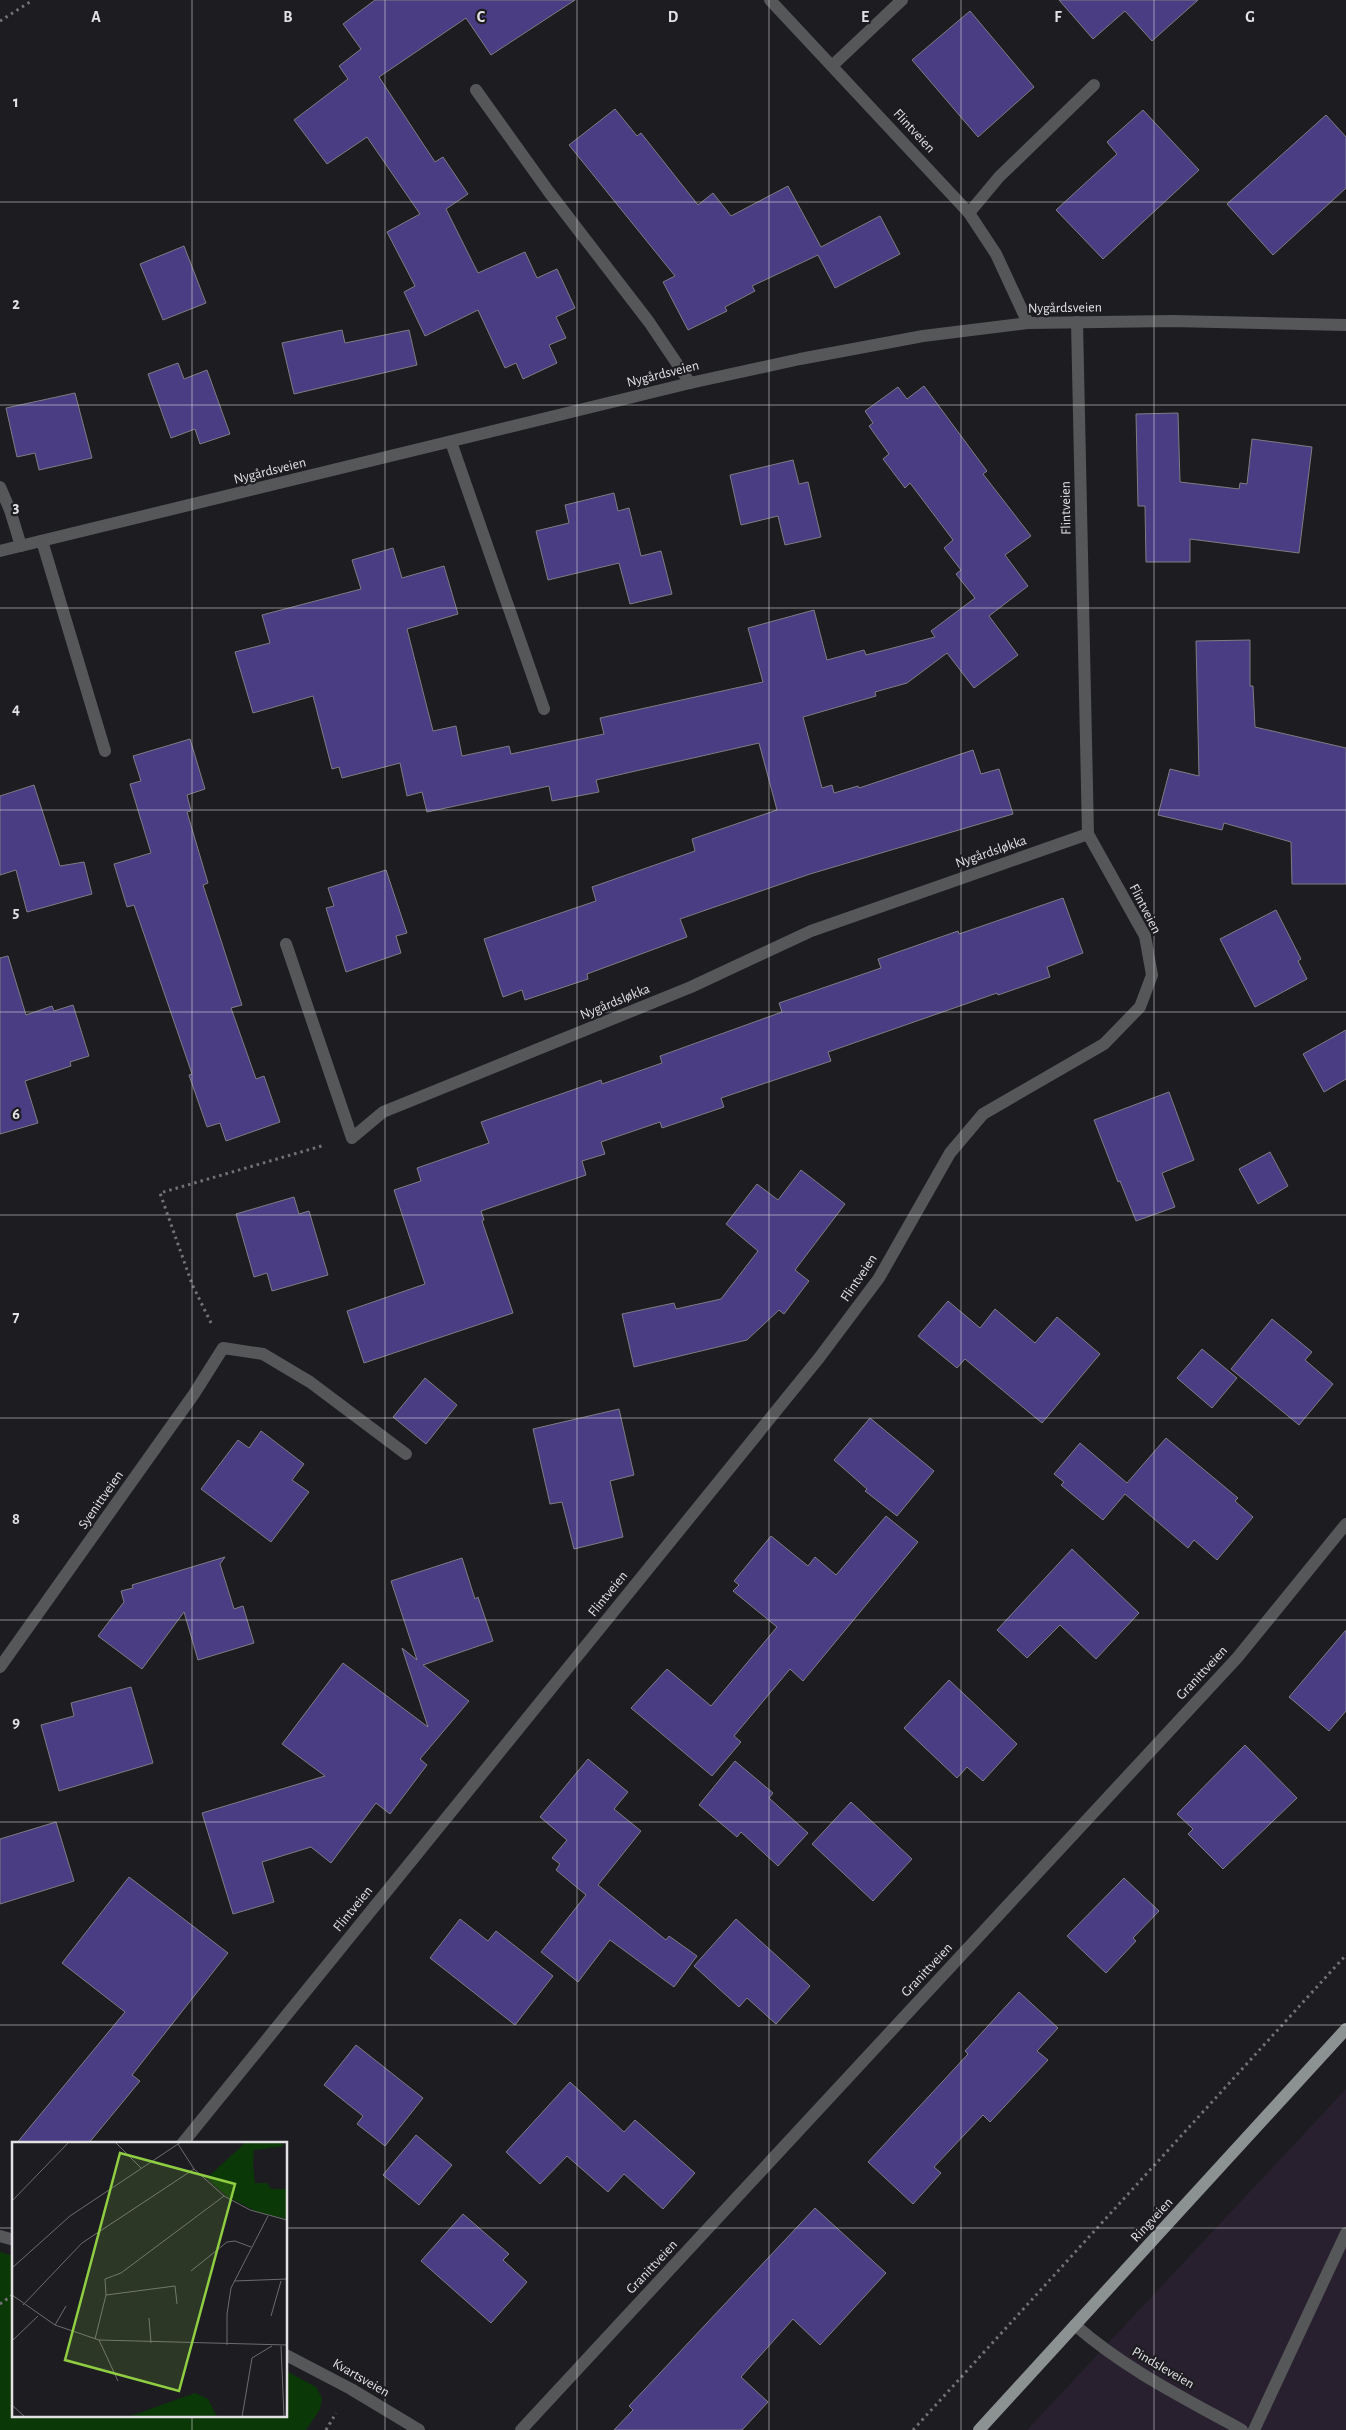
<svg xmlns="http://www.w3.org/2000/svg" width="1346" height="2430" font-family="'Alegreya Sans',sans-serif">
	<rect width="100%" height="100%" fill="#1d1d21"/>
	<path fill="#29202f" d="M 1346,2089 L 1346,2430 L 1027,2430 Z"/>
	<path fill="#0a3806" d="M 0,2252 L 14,2256 L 14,2416 L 286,2416 L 286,2371 L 316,2387 L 322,2398 L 320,2409 L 306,2430 L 0,2430 Z"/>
	<g fill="#4a3d83" stroke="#7d7d82">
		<path d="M 375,0 L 575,0 L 491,55 L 466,18 L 379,77 L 435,162 L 443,157 L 468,194 L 446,209 L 478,273 L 525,252 L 537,278 L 557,269 L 575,308 L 556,317 L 566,338 L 549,345 L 557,363 L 523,379 L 516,363 L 505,368 L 478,310 L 425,336 L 404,292 L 415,286 L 387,232 L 420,214 L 367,137 L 327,164 L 294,120 L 348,79 L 339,66 L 361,49 L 343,24 Z"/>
		<path d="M 1059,0 L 1198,0 L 1152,41 L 1125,11 L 1093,39 Z"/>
		<path d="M 970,11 L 1034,87 L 978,137 L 912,60 Z"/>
		<path d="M 615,109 L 637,136 L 641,133 L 698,205 L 713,193 L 731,216 L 788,186 L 821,247 L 880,216 L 900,254 L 835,288 L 818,255 L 752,286 L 755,291 L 725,307 L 727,311 L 688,330 L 663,282 L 675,276 L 569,145 Z"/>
		<path d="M 1143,110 L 1199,170 L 1103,259 L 1056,210 L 1117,154 L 1107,142 Z"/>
		<path d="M 1326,115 L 1346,137 L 1346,188 L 1273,255 L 1227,204 Z"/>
		<path d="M 184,246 L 206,303 L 163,320 L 140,264 Z"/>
		<path d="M 342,330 L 345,343 L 409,330 L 417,365 L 294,394 L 282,343 Z"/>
		<path d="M 178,363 L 184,379 L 207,370 L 230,434 L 200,444 L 195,429 L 171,438 L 148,374 Z"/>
		<path d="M 924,386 L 987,471 L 983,474 L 1031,536 L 1005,555 L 1028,586 L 989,616 L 1018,655 L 974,688 L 947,653 L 907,683 L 875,692 L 876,696 L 803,717 L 822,788 L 832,785 L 834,793 L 858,786 L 859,788 L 973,750 L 981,774 L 999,769 L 1013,814 L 810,874 L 680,919 L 687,937 L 587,974 L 588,979 L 525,1000 L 522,990 L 503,997 L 484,939 L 596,901 L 592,887 L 695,851 L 692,839 L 777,810 L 759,743 L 596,780 L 599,792 L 552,801 L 549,786 L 427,812 L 422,792 L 407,796 L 400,763 L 342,778 L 339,767 L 332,769 L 313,696 L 253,713 L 235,652 L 270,643 L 262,615 L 361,589 L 352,560 L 393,548 L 402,578 L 444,566 L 458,614 L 407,629 L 433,731 L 456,726 L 462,756 L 509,746 L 511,754 L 604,734 L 600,718 L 763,682 L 748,628 L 814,610 L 827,660 L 864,650 L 866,655 L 935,637 L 931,631 L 975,598 L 956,574 L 961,570 L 944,548 L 953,540 L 910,483 L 905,488 L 883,459 L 889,454 L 869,426 L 873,423 L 865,411 L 898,387 L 907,399 Z"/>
		<path d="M 75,393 L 92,458 L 39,470 L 35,453 L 17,457 L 6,408 Z"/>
		<path d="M 1178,413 L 1180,482 L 1239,489 L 1240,483 L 1247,484 L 1252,439 L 1312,447 L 1299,553 L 1190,539 L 1190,562 L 1146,562 L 1145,506 L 1138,506 L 1136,414 Z"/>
		<path d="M 793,460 L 799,484 L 808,482 L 821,537 L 785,545 L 778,516 L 741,525 L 730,475 Z"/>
		<path d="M 614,493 L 618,511 L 629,508 L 641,556 L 661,551 L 672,594 L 630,604 L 619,563 L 548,580 L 536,531 L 569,523 L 565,505 Z"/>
		<path d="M 1250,640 L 1250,686 L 1253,686 L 1255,727 L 1346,748 L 1346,884 L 1292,884 L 1291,842 L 1224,823 L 1222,830 L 1158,815 L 1170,769 L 1199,776 L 1196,641 Z"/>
		<path d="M 190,739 L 205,789 L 187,795 L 191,811 L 187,812 L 208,883 L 203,885 L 242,1005 L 231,1008 L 256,1079 L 264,1076 L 280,1122 L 226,1141 L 220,1123 L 207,1127 L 189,1075 L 192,1074 L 134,905 L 127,907 L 114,864 L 151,853 L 130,784 L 141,781 L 133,756 Z"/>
		<path d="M 34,785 L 60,866 L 84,862 L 92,894 L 27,912 L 16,870 L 0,875 L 0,796 Z"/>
		<path d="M 386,870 L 407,933 L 396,936 L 401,953 L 346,972 L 326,908 L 334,906 L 328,888 Z"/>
		<path d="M 1063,898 L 1083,953 L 1047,967 L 1050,977 L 998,995 L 997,993 L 828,1052 L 831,1061 L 721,1098 L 724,1107 L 662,1128 L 660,1122 L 601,1142 L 605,1154 L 582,1161 L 586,1175 L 481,1211 L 484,1220 L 482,1221 L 513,1313 L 364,1363 L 347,1311 L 425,1284 L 394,1190 L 421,1181 L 417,1168 L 489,1143 L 481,1122 L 601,1080 L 602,1084 L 662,1063 L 660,1056 L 782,1012 L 779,1003 L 881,968 L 878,959 L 958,931 L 959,934 Z"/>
		<path d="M 1276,910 L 1301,959 L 1298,961 L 1307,979 L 1255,1007 L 1220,939 Z"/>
		<path d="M 8,956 L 26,1015 L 52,1006 L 54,1011 L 73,1005 L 89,1056 L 70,1062 L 71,1066 L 25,1081 L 38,1123 L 0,1134 L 0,958 Z"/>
		<path d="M 1346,1030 L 1346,1079 L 1324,1092 L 1303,1054 Z"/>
		<path d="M 1169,1092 L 1194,1160 L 1162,1173 L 1175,1207 L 1136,1221 L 1120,1181 L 1118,1182 L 1094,1120 Z"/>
		<path d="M 1270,1152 L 1288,1186 L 1258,1204 L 1239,1169 Z"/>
		<path d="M 801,1170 L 845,1204 L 795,1270 L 809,1281 L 784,1314 L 779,1310 L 747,1340 L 634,1367 L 622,1314 L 674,1303 L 676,1309 L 721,1299 L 758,1251 L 726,1224 L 757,1184 L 778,1200 Z"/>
		<path d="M 294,1197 L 299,1214 L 309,1211 L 328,1275 L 272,1291 L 267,1273 L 254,1277 L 236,1214 Z"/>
		<path d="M 948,1301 L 980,1328 L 995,1309 L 1035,1343 L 1057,1317 L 1100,1354 L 1042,1423 L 965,1359 L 957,1368 L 918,1336 Z"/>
		<path d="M 1272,1319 L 1312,1352 L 1305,1360 L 1333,1384 L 1299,1425 L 1231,1369 Z"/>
		<path d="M 1202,1349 L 1237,1378 L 1212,1408 L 1177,1378 Z"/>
		<path d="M 425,1378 L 457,1405 L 426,1444 L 393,1417 Z"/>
		<path d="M 619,1409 L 634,1475 L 610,1481 L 623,1537 L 574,1549 L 562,1502 L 550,1504 L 533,1429 Z"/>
		<path d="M 870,1418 L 934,1471 L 897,1516 L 865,1491 L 867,1489 L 834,1460 Z"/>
		<path d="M 261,1431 L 304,1464 L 292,1480 L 309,1492 L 271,1542 L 201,1489 L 238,1440 L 249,1448 Z"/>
		<path d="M 1166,1438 L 1238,1498 L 1235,1501 L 1253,1517 L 1217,1560 L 1194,1540 L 1188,1548 L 1125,1494 L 1103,1520 L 1061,1485 L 1064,1482 L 1054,1474 L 1080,1443 L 1127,1483 Z"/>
		<path d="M 886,1516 L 918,1542 L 803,1681 L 790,1669 L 734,1736 L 741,1742 L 712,1776 L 631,1708 L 667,1669 L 711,1706 L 777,1627 L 733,1591 L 739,1585 L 734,1581 L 771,1536 L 808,1566 L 815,1557 L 836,1575 Z"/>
		<path d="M 1072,1549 L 1139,1613 L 1096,1659 L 1060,1625 L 1027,1658 L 997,1630 Z"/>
		<path d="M 225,1557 L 220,1564 L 234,1609 L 243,1606 L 254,1643 L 198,1660 L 184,1612 L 142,1669 L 98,1636 L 124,1602 L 121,1591 L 133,1588 L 132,1585 Z"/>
		<path d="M 462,1558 L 475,1599 L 478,1597 L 493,1641 L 423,1665 L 469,1701 L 420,1759 L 427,1765 L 390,1814 L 376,1803 L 331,1863 L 311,1847 L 262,1862 L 274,1902 L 233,1914 L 202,1813 L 325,1776 L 282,1744 L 343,1663 L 428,1727 L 402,1648 L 417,1660 L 391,1581 Z"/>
		<path d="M 1346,1630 L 1346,1711 L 1329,1731 L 1289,1697 Z"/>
		<path d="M 949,1680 L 1017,1744 L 983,1781 L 967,1767 L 957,1778 L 904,1728 Z"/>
		<path d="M 131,1687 L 153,1763 L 59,1791 L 41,1725 L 74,1716 L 71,1703 Z"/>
		<path d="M 1245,1745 L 1297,1798 L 1223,1869 L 1188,1834 L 1193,1829 L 1177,1814 Z"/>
		<path d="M 588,1759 L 628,1792 L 614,1809 L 641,1831 L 598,1885 L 666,1940 L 669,1936 L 697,1956 L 674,1987 L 610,1940 L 578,1982 L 541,1952 L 586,1895 L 556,1870 L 560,1864 L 552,1858 L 567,1840 L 540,1817 Z"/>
		<path d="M 735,1761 L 773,1793 L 769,1798 L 808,1833 L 778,1866 L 741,1832 L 737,1837 L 699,1805 Z"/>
		<path d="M 851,1802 L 912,1859 L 873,1901 L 812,1844 Z"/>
		<path d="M 56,1822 L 74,1881 L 0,1904 L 0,1839 Z"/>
		<path d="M 129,1877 L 228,1953 L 132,2075 L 140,2081 L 88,2144 L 16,2144 L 125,2012 L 62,1963 Z"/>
		<path d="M 1124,1878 L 1159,1911 L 1133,1938 L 1136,1941 L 1106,1973 L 1067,1936 Z"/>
		<path d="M 460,1919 L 488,1941 L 496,1931 L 553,1976 L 515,2025 L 430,1958 Z"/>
		<path d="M 736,1919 L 810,1986 L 776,2024 L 747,1998 L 739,2007 L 694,1966 Z"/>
		<path d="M 1019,1992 L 1058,2028 L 1037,2051 L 1048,2060 L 990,2122 L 983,2115 L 934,2167 L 941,2173 L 913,2204 L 868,2162 L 968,2054 L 965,2051 Z"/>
		<path d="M 356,2045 L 423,2098 L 385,2146 L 357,2124 L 363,2116 L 324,2085 Z"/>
		<path d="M 570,2082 L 624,2132 L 635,2120 L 695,2173 L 663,2209 L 624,2174 L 608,2192 L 567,2156 L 540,2184 L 506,2152 Z"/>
		<path d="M 416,2135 L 452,2165 L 419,2205 L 383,2175 Z"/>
		<path d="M 815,2208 L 886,2273 L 820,2345 L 793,2319 L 741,2377 L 768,2402 L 742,2430 L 614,2430 L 633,2410 L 629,2406 Z"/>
		<path d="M 463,2214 L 509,2254 L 503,2260 L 527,2282 L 491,2323 L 421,2261 Z"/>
	</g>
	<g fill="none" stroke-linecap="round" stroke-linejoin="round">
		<g stroke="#727276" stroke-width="3" stroke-dasharray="2.5 4" stroke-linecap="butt">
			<path d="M 0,21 L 33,0"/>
			<path d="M 211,1323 L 192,1284 L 160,1193 L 325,1145"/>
			<path d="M 0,2304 L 14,2294"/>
			<path d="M 326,2430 L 336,2413"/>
			<path d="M 913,2430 L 1346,1955"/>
		</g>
		<g stroke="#555758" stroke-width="12">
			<path d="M 770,0 L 969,213 L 996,254 L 1028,323"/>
			<path d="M 833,65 L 902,0"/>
			<path d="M 476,90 L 549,192 L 649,322 L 690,383"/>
			<path d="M 969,213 L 999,177 L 1094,85"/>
			<path d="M 451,442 L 544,709"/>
			<path d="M 0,487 L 10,510 L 21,546"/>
			<path d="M 42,541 L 105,751"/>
			<path d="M 0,551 L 690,383 L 800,359 L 923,336 L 1028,323 L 1172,321 L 1346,325"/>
			<path d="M 286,944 L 352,1138 L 383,1112 L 691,987 L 811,931 L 1088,834"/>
			<path d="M 0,1667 L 194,1394 L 223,1348 L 263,1354 L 310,1382 L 406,1454"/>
			<path d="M 182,2144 L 819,1358 L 879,1278 L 950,1153 L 983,1114 L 1104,1044 L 1140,1007 L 1152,975 L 1145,936 L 1088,834 L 1077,322"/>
			<path d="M 0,2236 L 14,2240"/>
			<path d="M 1075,2325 C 1125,2369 1184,2398 1242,2430"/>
			<path d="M 286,2355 L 351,2389 L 419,2430"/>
			<path d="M 521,2430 L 1237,1658 L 1346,1524"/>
			<path d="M 1254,2430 L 1346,2233"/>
		</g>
		<path stroke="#8c9192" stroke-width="12" d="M 979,2430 L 1346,2029"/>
	</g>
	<path fill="none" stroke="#e2e2e5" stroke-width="1" stroke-opacity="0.55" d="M 192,0 L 192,2144M 385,0 L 385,2430M 577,0 L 577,2430M 769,0 L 769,2430M 961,0 L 961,2430M 1154,0 L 1154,2430M 0,202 L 1346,202M 0,405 L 1346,405M 0,608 L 1346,608M 0,810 L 1346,810M 0,1012 L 1346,1012M 0,1215 L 1346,1215M 0,1418 L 1346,1418M 0,1620 L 1346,1620M 0,1822 L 1346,1822M 0,2025 L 1346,2025M 0,2228 L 14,2228M 286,2228 L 1346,2228M 192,2416 L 192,2430"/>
	<g text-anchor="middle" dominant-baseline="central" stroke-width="4.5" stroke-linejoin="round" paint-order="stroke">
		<g font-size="14" fill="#e2e2e5" stroke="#1d1d21">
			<text transform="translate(914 131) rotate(47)">Flintveien</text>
			<text transform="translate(1065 308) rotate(-1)">Nygårdsveien</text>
			<text transform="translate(663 374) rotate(-14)">Nygårdsveien</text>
			<text transform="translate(270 471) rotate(-14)">Nygårdsveien</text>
			<text transform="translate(1066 508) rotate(-91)">Flintveien</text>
			<text transform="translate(991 852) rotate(-19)">Nygårdsløkka</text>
			<text transform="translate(1145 909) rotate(63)">Flintveien</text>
			<text transform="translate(615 1002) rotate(-22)">Nygårdsløkka</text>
			<text transform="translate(859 1278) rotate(-56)">Flintveien</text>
			<text transform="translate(101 1500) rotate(-55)">Syenittveien</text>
			<text transform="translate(608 1594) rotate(-51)">Flintveien</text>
			<text transform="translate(1202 1673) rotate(-47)">Granittveien</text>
			<text transform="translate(353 1909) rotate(-51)">Flintveien</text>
			<text transform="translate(927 1970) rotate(-47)">Granittveien</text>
			<text transform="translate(1152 2220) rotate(-47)">Ringveien</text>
			<text transform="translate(652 2267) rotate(-47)">Granittveien</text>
			<text transform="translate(1163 2368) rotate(30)">Pindsleveien</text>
			<text transform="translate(361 2378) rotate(30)">Kvartsveien</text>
		</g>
	</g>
	<g transform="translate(12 2142)">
		<rect width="275" height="275" fill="#1d1d21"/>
		<path d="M 234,0 L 268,0 L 272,4 L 242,8 L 241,23 L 243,41 L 255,41 L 259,47 L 275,47 L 275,77 L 245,70 L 215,54 L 195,36 ZM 183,251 L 196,257 L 205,275 L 116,275 Z" fill="#0a3806"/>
		<path fill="none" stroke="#6c6c6f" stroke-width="1" d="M 103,0 L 129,26M 166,2 L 182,27 L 212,54 L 238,68 L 275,78M 0,59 L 57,0M 0,126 L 58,74 L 169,0M 179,129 L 215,100 L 223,99 L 239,105M 222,139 L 275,137M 0,153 L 43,183 L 87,198 L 275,203M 94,153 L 163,144 L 165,162M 11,163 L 70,101 L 182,27M 259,174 L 269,139M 137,176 L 139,201M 43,183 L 54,164M 83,197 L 94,153 L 93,137 L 109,131 L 212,54M 87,198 L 106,239M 0,199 L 26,174M 215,203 L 215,172 L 219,146 L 256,74M 269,204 L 272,275M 0,263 L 13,275M 230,275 L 240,216 L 260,204"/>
		<path fill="#8fcd42" fill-opacity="0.15" stroke="#8fcd42" stroke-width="2.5" d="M 108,11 L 223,42 L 167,249 L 53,218 Z"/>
		<rect width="275" height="275" fill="none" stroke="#e2e2e5" stroke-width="2.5"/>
	</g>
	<g font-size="16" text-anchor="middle" font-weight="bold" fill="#e2e2e5" stroke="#1d1d21" stroke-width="4.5" stroke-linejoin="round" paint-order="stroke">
		<text x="96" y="22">A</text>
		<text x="288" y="22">B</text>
		<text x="481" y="22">C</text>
		<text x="673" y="22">D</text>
		<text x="865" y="22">E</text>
		<text x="1058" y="22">F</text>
		<text x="1250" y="22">G</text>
		<text x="16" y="107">1</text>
		<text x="16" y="309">2</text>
		<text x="16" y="512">3</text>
		<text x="16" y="714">4</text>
		<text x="16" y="917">5</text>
		<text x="16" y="1119">6</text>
		<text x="16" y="1322">7</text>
		<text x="16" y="1524">8</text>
		<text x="16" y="1727">9</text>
	</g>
</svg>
